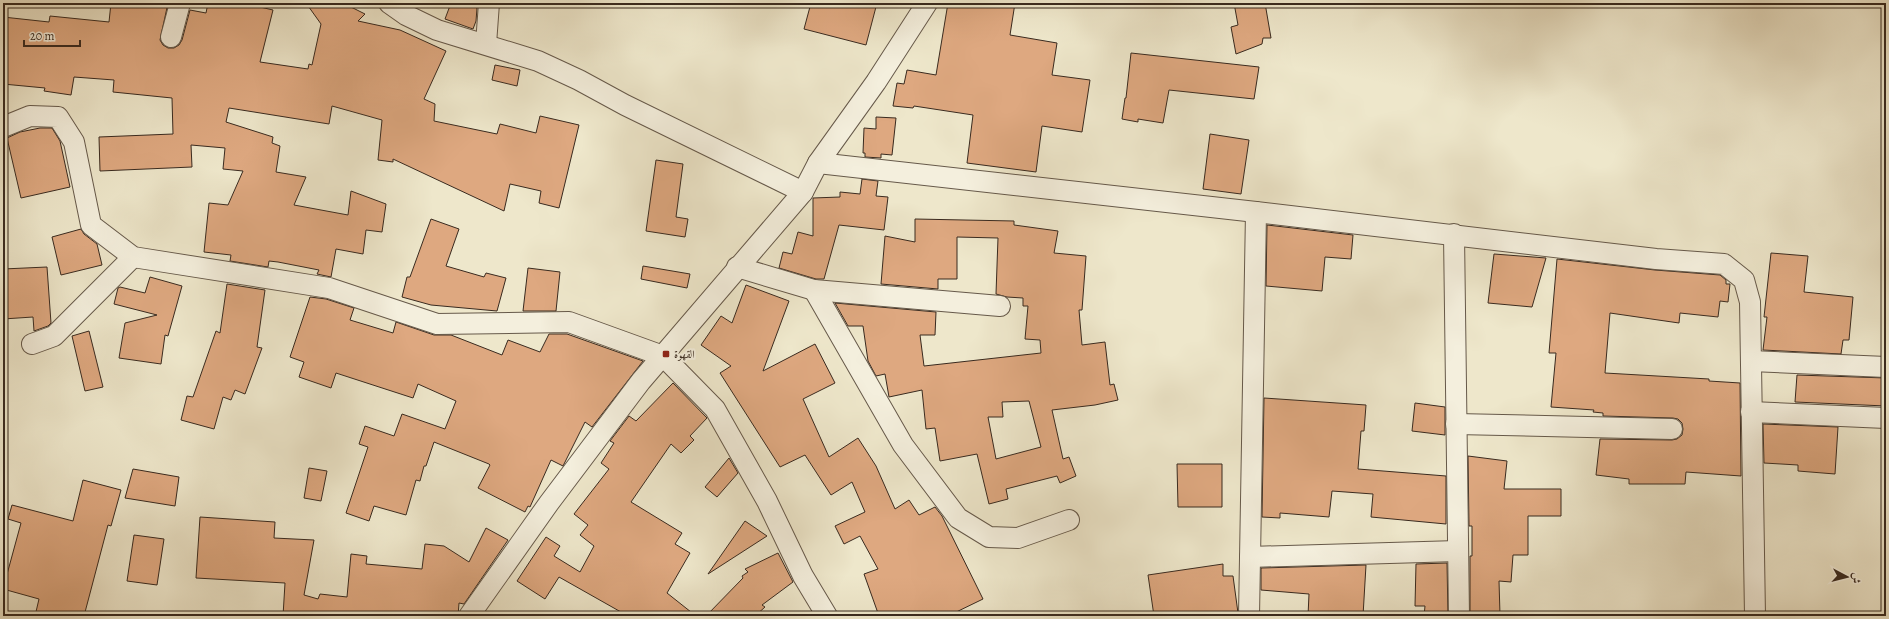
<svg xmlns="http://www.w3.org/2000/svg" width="1889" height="619" font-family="Alegreya,Amiri,serif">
	<rect width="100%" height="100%" fill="#eee7cb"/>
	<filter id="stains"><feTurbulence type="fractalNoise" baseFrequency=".005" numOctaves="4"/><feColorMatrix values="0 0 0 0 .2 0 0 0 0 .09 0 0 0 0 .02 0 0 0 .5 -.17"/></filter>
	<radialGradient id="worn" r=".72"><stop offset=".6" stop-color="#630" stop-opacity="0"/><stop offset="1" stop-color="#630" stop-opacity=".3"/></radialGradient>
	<g fill="#dea880" stroke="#392a1f" fill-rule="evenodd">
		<path d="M 111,3 L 168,3 L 160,40 L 163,45 L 168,48 L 174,48 L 179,45 L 182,40 L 190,10 L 206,13 L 208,3 L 243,3 L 273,10 L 260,62 L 308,69 L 309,64 L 312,65 L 321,24 L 306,3 L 343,3 L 365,14 L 358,21 L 400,30 L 446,51 L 424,99 L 435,104 L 434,121 L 497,134 L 500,124 L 536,133 L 540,116 L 579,125 L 559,208 L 539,203 L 541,191 L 510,184 L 504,211 L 393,159 L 393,162 L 378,160 L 382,120 L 332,106 L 329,124 L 229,108 L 226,122 L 273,137 L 272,143 L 280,146 L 276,172 L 306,177 L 294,205 L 348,215 L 351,191 L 386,204 L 382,232 L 366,230 L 363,254 L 336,249 L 331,277 L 317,274 L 319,270 L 278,262 L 269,261 L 268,267 L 230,261 L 231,255 L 204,252 L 209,203 L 228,205 L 243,171 L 223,169 L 225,148 L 191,145 L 192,167 L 100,171 L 99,137 L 173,134 L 172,98 L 113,92 L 114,80 L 74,77 L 71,95 L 44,91 L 45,88 L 3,84 L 3,17 L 49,22 L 50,16 L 109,22 Z"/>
		<path d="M 451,3 L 463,3 L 477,8 L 476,21 L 473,29 L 445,19 Z"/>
		<path d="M 811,3 L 877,3 L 866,45 L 804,29 Z"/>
		<path d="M 948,3 L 1015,3 L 1010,35 L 1057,43 L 1052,75 L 1090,80 L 1082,132 L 1042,126 L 1036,172 L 967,163 L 973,115 L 914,106 L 913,108 L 893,106 L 897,83 L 904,84 L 907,70 L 936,75 Z"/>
		<path d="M 1234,3 L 1265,3 L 1271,38 L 1263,38 L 1262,44 L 1236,54 L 1231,27 L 1238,25 Z"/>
		<path d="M 1131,53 L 1259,67 L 1254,99 L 1169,90 L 1163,123 L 1138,119 L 1138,122 L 1122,119 L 1125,98 L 1126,98 Z"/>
		<path d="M 495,65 L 520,70 L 517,86 L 492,80 Z"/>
		<path d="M 876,117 L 896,118 L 892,155 L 881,154 L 881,158 L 865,157 L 865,153 L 863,153 L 864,128 L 876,129 Z"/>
		<path d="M 40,128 L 52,128 L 60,141 L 70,187 L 21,198 L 7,138 L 20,132 Z"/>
		<path d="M 1210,134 L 1249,140 L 1241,194 L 1203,189 Z"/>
		<path d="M 656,160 L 683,164 L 676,217 L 688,219 L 685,237 L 646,231 Z"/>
		<path d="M 862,179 L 878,181 L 876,196 L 888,197 L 884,230 L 839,225 L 824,279 L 816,279 L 779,268 L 783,252 L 792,254 L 798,232 L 813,236 L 813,198 L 840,197 L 840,192 L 860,194 Z"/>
		<path d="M 431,219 L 459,229 L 446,266 L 484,277 L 486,273 L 506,278 L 497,311 L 431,305 L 402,297 L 407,277 L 410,277 Z"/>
		<path d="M 915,219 L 1014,221 L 1014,225 L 1058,231 L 1054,253 L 1086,256 L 1082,310 L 1079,310 L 1082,345 L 1105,342 L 1110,385 L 1114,384 L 1118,400 L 1095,405 L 1052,410 L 1063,459 L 1069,457 L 1076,476 L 1060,483 L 1057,476 L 1006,489 L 1008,499 L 989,504 L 977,454 L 940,461 L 935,428 L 926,429 L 922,390 L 889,397 L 885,374 L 876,376 L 868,361 L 863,326 L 848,326 L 835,303 L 936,312 L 935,335 L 920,335 L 924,366 L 1041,353 L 1040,340 L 1025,339 L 1028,306 L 1023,306 L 1023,298 L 1007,297 L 996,294 L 998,238 L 957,237 L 957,279 L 938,279 L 938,289 L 881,284 L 885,236 L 915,242 ZM 1029,401 L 1041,447 L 996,459 L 988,417 L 1003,417 L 1002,402 Z"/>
		<path d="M 1267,225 L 1353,235 L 1351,259 L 1325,257 L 1322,291 L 1266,286 Z"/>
		<path d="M 81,229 L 84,234 L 97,244 L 102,265 L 61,275 L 52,237 Z"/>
		<path d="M 1771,253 L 1808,256 L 1804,292 L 1853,297 L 1849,340 L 1843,340 L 1841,354 L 1763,350 L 1767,317 L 1764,317 Z"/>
		<path d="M 1494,254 L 1546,258 L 1532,307 L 1488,303 Z"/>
		<path d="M 1557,259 L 1655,270 L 1720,275 L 1726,280 L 1726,284 L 1730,284 L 1728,302 L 1720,301 L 1718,317 L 1680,313 L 1679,323 L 1610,313 L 1605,373 L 1709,379 L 1709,381 L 1740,383 L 1741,476 L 1686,472 L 1685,484 L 1629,484 L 1629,479 L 1596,475 L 1600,439 L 1672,440 L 1677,439 L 1682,435 L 1683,429 L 1682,423 L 1678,419 L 1673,418 L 1603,416 L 1603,413 L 1593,412 L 1594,410 L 1551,407 L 1556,353 L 1549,353 Z"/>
		<path d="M 643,266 L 690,274 L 687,288 L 641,279 Z"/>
		<path d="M 47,267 L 51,323 L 48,326 L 34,331 L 33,317 L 3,319 L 3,269 Z"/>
		<path d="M 528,268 L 560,272 L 556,311 L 523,311 Z"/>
		<path d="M 150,277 L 182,286 L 168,336 L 165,335 L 161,364 L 119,358 L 125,323 L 157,315 L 114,304 L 118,288 L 120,287 L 145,293 Z"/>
		<path d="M 227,284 L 265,290 L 257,347 L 262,348 L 245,394 L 235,390 L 231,400 L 223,397 L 214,429 L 181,420 L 187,396 L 193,397 L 216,331 L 220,333 Z"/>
		<path d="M 746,285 L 789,301 L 763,371 L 815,344 L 835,383 L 803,399 L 829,457 L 858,438 L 876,466 L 895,509 L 909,500 L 919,515 L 935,507 L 942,516 L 983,599 L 948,616 L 879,616 L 864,574 L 878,569 L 860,536 L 844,544 L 835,526 L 865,512 L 852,482 L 831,495 L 805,455 L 780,467 L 720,373 L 731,366 L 701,345 L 721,316 L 732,323 Z"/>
		<path d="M 310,297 L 326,299 L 354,308 L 350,320 L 393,333 L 396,322 L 434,335 L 451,335 L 502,355 L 508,340 L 540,352 L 549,334 L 567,334 L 643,361 L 592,427 L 585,422 L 563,466 L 551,460 L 530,507 L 528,506 L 525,512 L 478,488 L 490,465 L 489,464 L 434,442 L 426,466 L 424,466 L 420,481 L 416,480 L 406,515 L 374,506 L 369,521 L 346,513 L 368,447 L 359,444 L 365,426 L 394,436 L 402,414 L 445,429 L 456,401 L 418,384 L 413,398 L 336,373 L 331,388 L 299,377 L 304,362 L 290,357 Z"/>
		<path d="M 89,331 L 103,387 L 85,391 L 72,336 Z"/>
		<path d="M 1797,375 L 1886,378 L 1886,406 L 1795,402 Z"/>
		<path d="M 673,383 L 707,418 L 690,436 L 694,440 L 681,453 L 671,444 L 631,502 L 682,533 L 675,544 L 690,553 L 667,593 L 696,616 L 628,616 L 559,577 L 545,599 L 517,581 L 546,537 L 560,546 L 554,556 L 580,572 L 594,546 L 580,535 L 588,525 L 574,514 L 609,469 L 601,463 L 614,443 L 610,441 L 629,416 L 636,421 Z"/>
		<path d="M 1264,398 L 1366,405 L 1364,431 L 1361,431 L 1358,469 L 1446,476 L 1446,524 L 1371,517 L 1373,494 L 1332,491 L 1329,517 L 1280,513 L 1280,518 L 1262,517 Z"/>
		<path d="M 1415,403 L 1445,407 L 1445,435 L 1412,431 Z"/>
		<path d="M 1763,424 L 1838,427 L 1835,474 L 1798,471 L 1798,465 L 1764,463 Z"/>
		<path d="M 1468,456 L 1507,461 L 1504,489 L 1561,489 L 1561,516 L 1528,516 L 1528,555 L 1513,555 L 1511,582 L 1499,581 L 1500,615 L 1470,616 L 1470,556 L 1472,556 L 1472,526 L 1469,526 Z"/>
		<path d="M 729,458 L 738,473 L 717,497 L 705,487 Z"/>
		<path d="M 1177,464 L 1222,464 L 1222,507 L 1178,507 Z"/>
		<path d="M 309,468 L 327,471 L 321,501 L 304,498 Z"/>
		<path d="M 133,469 L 179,477 L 175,506 L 125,498 Z"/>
		<path d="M 83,480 L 121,490 L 111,526 L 108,525 L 84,616 L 35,616 L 39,599 L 3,589 L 21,523 L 8,519 L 12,505 L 73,521 Z"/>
		<path d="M 200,517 L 275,522 L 274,538 L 314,540 L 304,595 L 318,599 L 320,594 L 347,597 L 351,554 L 367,556 L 366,564 L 422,569 L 425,544 L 444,546 L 469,562 L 486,528 L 508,540 L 464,604 L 459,603 L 458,616 L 375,616 L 330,612 L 330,616 L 283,616 L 285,583 L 196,578 Z"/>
		<path d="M 745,521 L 767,536 L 708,574 Z"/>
		<path d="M 134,535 L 164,539 L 157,585 L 127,581 Z"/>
		<path d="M 778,553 L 793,582 L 762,605 L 765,607 L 755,616 L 706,616 L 743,578 L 742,576 L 748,572 L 745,569 Z"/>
		<path d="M 1447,563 L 1448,616 L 1424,616 L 1425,606 L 1415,606 L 1416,564 Z"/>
		<path d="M 1223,564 L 1223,576 L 1233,576 L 1238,613 L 1220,616 L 1154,616 L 1148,575 Z"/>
		<path d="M 1366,565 L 1363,616 L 1308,616 L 1309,594 L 1261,590 L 1261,568 Z"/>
	</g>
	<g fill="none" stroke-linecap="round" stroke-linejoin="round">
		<g stroke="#66594a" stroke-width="22">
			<g id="minor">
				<path d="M 389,3 L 406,15 L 437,30 L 538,61 L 579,80 L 625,105 L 803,192"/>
				<path d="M 171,37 L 180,3"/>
				<path d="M 486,44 L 489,3"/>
				<path d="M 3,127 L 30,116 L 58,117 L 74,142 L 91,225 L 133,257 L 329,288 L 437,324 L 569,322 L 663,356 L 715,409 L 767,501 L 803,576 L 827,616"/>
				<path d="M 818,163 L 1256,212 L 1656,259 L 1724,264 L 1744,280 L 1750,302 L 1755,616"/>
				<path d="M 1454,234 L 1459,616"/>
				<path d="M 737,267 L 814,290 L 1000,306"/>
				<path d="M 814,290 L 903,445 L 958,518 L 989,537 L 1018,538 L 1069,520"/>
				<path d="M 32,344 L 54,336 L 133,257"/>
				<path d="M 1751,361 L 1886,367"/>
				<path d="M 1751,412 L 1886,418"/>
				<path d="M 1456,424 L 1672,429"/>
				<path d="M 1250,557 L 1458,551"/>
				<path d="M 469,616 L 549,503 L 641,381 L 803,192 L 818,163 L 876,82 L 927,3"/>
				<path d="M 1249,616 L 1256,212"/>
			</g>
		</g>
		<use href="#minor" stroke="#f4efdd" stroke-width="20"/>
	</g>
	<rect fill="#8f2418" stroke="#f4efdd" stroke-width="1.5" x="662" y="350" width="8" height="8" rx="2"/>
	<g text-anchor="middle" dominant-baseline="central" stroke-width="4" stroke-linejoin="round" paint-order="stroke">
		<g font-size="11" fill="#392a1f" stroke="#f4efdd" text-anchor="start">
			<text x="674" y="354">القهوة</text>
		</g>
	</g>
	<rect width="1889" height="619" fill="none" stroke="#eee7cb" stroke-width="16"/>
	<rect x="4" y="4" width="1881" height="611" fill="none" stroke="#392a1f" stroke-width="2"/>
	<rect x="8" y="8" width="1873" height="603" fill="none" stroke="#392a1f"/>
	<g transform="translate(1847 577) rotate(97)" stroke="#f4efdd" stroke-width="3" paint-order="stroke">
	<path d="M0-3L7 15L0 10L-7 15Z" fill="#392a1f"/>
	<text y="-6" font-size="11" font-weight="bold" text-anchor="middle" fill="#392a1f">ش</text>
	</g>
	<path d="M24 40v6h56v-6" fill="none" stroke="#392a1f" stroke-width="2"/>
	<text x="30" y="40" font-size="12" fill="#392a1f" stroke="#f4efdd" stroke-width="3" paint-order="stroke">20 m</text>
	<rect width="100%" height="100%" filter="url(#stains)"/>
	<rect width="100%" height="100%" fill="url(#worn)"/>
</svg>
